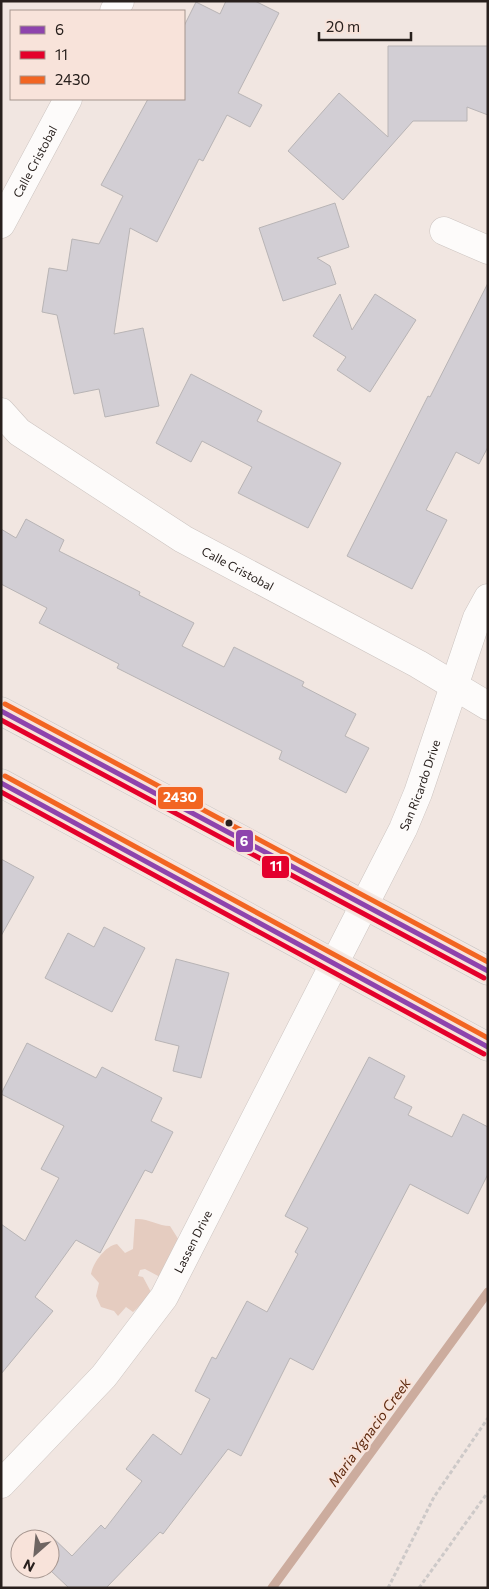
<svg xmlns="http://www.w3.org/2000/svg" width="489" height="1589" font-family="Commissioner,sans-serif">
	<rect width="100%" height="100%" fill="#f1e6e1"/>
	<path fill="#e5ccc0" d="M 135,1219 C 148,1218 158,1226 170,1226 L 182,1245 L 160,1277 L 145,1269 L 140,1270 L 138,1276 L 143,1277 L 152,1294 L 133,1312 L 126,1307 L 118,1316 L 114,1311 L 101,1307 L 96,1296 L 99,1283 L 91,1274 C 93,1263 105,1246 117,1244 L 125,1253 L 133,1249 Z"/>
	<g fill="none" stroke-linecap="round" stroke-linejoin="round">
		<path stroke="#ccac9e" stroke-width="9" d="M 272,1588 L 488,1292"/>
	</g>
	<g fill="#d2ced4" stroke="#b8b4b5">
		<path d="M 226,1 L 255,1 L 279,13 L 238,93 L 262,105 L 250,127 L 227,115 L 203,161 L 199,159 L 157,242 L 130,228 L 114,334 L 143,328 L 159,406 L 105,417 L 99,389 L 74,394 L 57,315 L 42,312 L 49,268 L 67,271 L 72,239 L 99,244 L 123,196 L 101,185 L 148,99 L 184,99 L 184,26 L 196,2 L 220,14 Z"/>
		<path d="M 388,46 L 488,46 L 488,115 L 467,107 L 467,121 L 413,121 L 343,200 L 288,151 L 339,93 L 388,137 Z"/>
		<path d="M 335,203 L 349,247 L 317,258 L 330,266 L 336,284 L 283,301 L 259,228 Z"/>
		<path d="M 488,283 L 488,447 L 479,464 L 456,452 L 426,510 L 447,520 L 412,589 L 347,556 L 428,396 L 430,397 Z"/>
		<path d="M 340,294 L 352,330 L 375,294 L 416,320 L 370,392 L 337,370 L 346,357 L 313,336 Z"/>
		<path d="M 191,374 L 262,411 L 257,421 L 341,463 L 308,528 L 238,493 L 252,467 L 202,441 L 191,462 L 156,443 Z"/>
		<path d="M 26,519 L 64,540 L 59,551 L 140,592 L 139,595 L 194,623 L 182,646 L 224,667 L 234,647 L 304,682 L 302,686 L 356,714 L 345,736 L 369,748 L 346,793 L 279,759 L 282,751 L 117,668 L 119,664 L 39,623 L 47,608 L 1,584 L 1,529 L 16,538 Z"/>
		<path d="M 1,859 L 34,877 L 1,936 Z"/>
		<path d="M 104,927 L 145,948 L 112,1012 L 45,978 L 68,933 L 94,947 Z"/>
		<path d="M 176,959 L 229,973 L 201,1078 L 173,1071 L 179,1046 L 155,1040 Z"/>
		<path d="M 27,1043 L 96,1078 L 102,1067 L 162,1098 L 151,1121 L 173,1132 L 152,1173 L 145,1170 L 100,1253 L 76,1240 L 35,1297 L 53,1311 L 1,1374 L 1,1224 L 25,1241 L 59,1178 L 41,1169 L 64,1126 L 1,1094 Z"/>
		<path d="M 369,1057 L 405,1076 L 394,1098 L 412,1107 L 408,1115 L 452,1137 L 463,1114 L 488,1127 L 488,1174 L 468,1214 L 410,1184 L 313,1370 L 290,1358 L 241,1456 L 228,1449 L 163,1534 L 160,1532 L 106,1588 L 69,1588 L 50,1570 L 50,1535 L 72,1556 L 101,1525 L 105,1529 L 142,1481 L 126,1469 L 153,1434 L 181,1455 L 210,1399 L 195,1391 L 212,1357 L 216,1359 L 247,1301 L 267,1312 L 298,1254 L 295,1252 L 308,1228 L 285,1216 Z"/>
	</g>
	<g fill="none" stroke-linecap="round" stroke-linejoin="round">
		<g stroke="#ccc4c0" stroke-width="29">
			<g id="minor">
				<path d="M 114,11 L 120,1"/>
				<path id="s1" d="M 1,224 L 68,99"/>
				<path d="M 444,231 L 488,250"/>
				<path id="s2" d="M 1,412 L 19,432 L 183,539 L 418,664 L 488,706"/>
				<path id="s3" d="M 1,1484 L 104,1376 L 164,1297 L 403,829 L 418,793 L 477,618 L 488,598"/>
			</g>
		</g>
		<g stroke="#cbc5c3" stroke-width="29">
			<g id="major">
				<path d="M 1,711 L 488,971"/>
				<path d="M 1,783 L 488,1047"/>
			</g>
		</g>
		<g stroke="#cdc9c8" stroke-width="3" stroke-dasharray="4 2.5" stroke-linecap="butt">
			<path d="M 388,1588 L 434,1497 L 488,1418"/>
			<path d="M 419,1588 L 488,1492"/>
		</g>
		<use href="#minor" stroke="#fdfbfa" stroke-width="28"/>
		<use href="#major" stroke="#f2eae6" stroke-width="28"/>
		<g stroke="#f8e3da" stroke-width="9">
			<g id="bus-1">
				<path d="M 1,711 L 488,971"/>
				<path d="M 1,783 L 488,1047"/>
			</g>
		</g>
		<g stroke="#f8e3da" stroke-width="9">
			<g id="bus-2">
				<path d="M 1,720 L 484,978"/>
				<path d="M 1,792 L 484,1054"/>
			</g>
		</g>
		<g stroke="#f8e3da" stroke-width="9">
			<g id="bus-3">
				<path d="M 5,704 L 488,962"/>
				<path d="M 5,776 L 488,1038"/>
			</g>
		</g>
		<use href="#bus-1" stroke="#8e44ad" stroke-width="5"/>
		<use href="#bus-2" stroke="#e4002b" stroke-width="5"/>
		<use href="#bus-3" stroke="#f26522" stroke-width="5"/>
	</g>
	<circle fill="#28201d" stroke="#f8e3da" stroke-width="2" cx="229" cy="823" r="4.5"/>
	<g text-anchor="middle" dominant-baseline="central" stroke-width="4.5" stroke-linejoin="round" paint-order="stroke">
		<g font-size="12" fill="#28201d" stroke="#f8e3da">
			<text stroke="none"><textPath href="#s1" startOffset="71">Calle Cristobal</textPath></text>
			<text stroke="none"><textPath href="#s2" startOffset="285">Calle Cristobal</textPath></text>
			<text stroke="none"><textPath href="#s3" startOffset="821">San Ricardo Drive</textPath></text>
			<text stroke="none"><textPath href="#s3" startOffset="311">Lassen Drive</textPath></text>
		</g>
		<g font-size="14" font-style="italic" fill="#5f2a0f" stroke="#f8e3da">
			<text transform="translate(369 1432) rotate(-54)">Maria Ygnacio Creek</text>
		</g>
	</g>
	<g stroke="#f8e3da" stroke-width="2">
		<rect x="157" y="786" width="47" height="24" rx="5" fill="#f26522"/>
		<rect x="235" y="829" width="19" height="24" rx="5" fill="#8e44ad"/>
		<rect x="261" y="855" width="29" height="24" rx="5" fill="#e4002b"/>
	</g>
	<g font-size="14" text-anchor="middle" font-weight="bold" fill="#fff">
		<text x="180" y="802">2430</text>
		<text x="244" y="846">6</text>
		<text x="276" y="871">11</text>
	</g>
	<rect width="489" height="1589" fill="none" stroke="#28201d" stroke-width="5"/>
	<rect x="10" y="10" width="175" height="90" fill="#f8e3da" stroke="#a5958e"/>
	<rect x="20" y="26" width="25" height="8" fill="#8e44ad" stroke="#a5958e"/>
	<text x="55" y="35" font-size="15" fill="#28201d">6</text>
	<rect x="20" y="51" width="25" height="8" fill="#e4002b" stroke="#a5958e"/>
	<text x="55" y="60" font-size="15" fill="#28201d">11</text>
	<rect x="20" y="76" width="25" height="8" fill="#f26522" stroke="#a5958e"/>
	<text x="55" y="85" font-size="15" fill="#28201d">2430</text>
	<g transform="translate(35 1554) rotate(207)"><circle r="24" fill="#f8e3da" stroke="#a5958e"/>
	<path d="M0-4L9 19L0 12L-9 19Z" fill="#6e6562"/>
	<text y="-8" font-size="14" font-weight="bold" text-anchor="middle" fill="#28201d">N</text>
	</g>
	<path d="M319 32v8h92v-8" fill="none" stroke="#28201d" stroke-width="2.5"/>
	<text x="326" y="32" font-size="15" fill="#28201d" stroke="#f8e3da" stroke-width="4" paint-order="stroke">20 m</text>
</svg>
